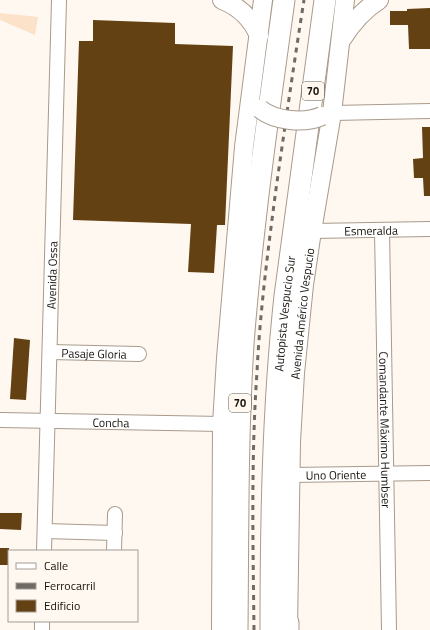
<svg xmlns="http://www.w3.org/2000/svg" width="430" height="630" font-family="'Titillium Web',sans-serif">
	<rect width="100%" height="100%" fill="#fef8f1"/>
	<path fill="#fbe2c8" d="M 0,13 L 38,17 L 35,35 L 0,20 Z"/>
	<g fill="#644113">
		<path d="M 430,8 L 430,49 L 409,49 L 408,25 L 390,25 L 390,11 L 407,11 L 407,9 Z"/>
		<path d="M 93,20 L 175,23 L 175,44 L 233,46 L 225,225 L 217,225 L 214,273 L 188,272 L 191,224 L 73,220 L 79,41 L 93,41 Z"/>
		<path d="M 422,127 L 430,127 L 430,196 L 424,196 L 423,178 L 414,178 L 413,159 L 423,158 Z"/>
		<path d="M 14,338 L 30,340 L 26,400 L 10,399 Z"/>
		<path d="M 0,513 L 22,513 L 21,530 L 0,529 Z"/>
		<rect x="0" y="548" width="9" height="17"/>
	</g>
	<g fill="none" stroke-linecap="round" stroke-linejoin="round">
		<g stroke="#a99a8b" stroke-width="16">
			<g id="minor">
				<path d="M 332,113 L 430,111"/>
				<path id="s1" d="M 382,230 L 389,630"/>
				<path id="s2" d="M 312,231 L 430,229"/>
				<path id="s3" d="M 50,352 L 139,354"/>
				<path id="s4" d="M 0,420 L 222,424"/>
				<path id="s5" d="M 290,475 L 430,473"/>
				<path d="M 45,531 L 115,533"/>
				<path id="s6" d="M 44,551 L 59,0"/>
				<path d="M 114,551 L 115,514"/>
				<path d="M 42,630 L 42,621"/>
			</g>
		</g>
		<g stroke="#a99a8b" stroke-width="20">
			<g id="major">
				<path d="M 222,0 C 240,7 252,19 259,36"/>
				<path d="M 342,39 C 352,23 363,10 379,0"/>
				<path d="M 221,630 L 222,424 L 226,358 L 244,147 L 263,0"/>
				<path id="s7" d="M 288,630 L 291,442 L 295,373 L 304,285 L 312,231 L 332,113 L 345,0"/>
			</g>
		</g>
		<g stroke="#a99a8b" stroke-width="23">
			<g id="highway">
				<path d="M 237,630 C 238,535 237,439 243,344 C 252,228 268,115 284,0"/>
				<path id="s8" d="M 271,630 C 271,518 273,407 285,296 L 325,0"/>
				<path d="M 288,630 L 288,623"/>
			</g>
		</g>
		<use href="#minor" stroke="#fff" stroke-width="14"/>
		<use href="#major" stroke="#fff" stroke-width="18"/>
		<use href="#highway" stroke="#fff" stroke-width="21"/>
		<path stroke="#6f6a63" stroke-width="3" stroke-dasharray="5 5" stroke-linecap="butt" d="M 254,630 C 253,544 251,458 257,372 C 260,311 268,250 276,189 C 285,126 294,63 304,0"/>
		<g stroke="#a99a8b" stroke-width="20" stroke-linecap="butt">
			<path id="major-bridge" d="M 260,109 C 275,121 304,124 322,116"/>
		</g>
		<use href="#major-bridge" stroke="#fff" stroke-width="18"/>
	</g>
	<g text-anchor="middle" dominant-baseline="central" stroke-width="4" stroke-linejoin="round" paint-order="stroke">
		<g fill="#fef8f1" stroke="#5d5851" stroke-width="1">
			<rect x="302" y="82" width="22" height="18" rx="3"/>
			<rect x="229" y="394" width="22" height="18" rx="3"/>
		</g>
		<g font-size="11" font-weight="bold" fill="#18130d">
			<text x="313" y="91">70</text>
			<text x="240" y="403">70</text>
		</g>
		<g font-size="12" fill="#18130d" stroke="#fef8f1">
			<text stroke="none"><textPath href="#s2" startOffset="59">Esmeralda</textPath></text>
			<text stroke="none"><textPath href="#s6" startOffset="276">Avenida Ossa</textPath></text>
			<text stroke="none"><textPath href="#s8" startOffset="317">Autopista Vespucio Sur</textPath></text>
			<text stroke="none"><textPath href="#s7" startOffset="317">Avenida Américo Vespucio</textPath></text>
			<text stroke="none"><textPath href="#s3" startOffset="44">Pasaje Gloria</textPath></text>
			<text stroke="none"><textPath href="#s4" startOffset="111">Concha</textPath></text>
			<text stroke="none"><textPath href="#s1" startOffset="200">Comandante Máximo Humbser</textPath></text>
			<text stroke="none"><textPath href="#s5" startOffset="46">Uno Oriente</textPath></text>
		</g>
	</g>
	<rect x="8" y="550" width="130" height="72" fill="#fef8f1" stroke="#a29c96"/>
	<rect x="16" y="563" width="20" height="6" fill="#ffffff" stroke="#a29c96"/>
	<text x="44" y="570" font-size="12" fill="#18130d">Calle</text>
	<rect x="16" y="583" width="20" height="6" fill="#6f6a63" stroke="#a29c96"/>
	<text x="44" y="590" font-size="12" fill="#18130d">Ferrocarril</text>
	<rect x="16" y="600" width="20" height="12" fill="#644113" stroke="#a29c96"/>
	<text x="44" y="610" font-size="12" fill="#18130d">Edificio</text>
</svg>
